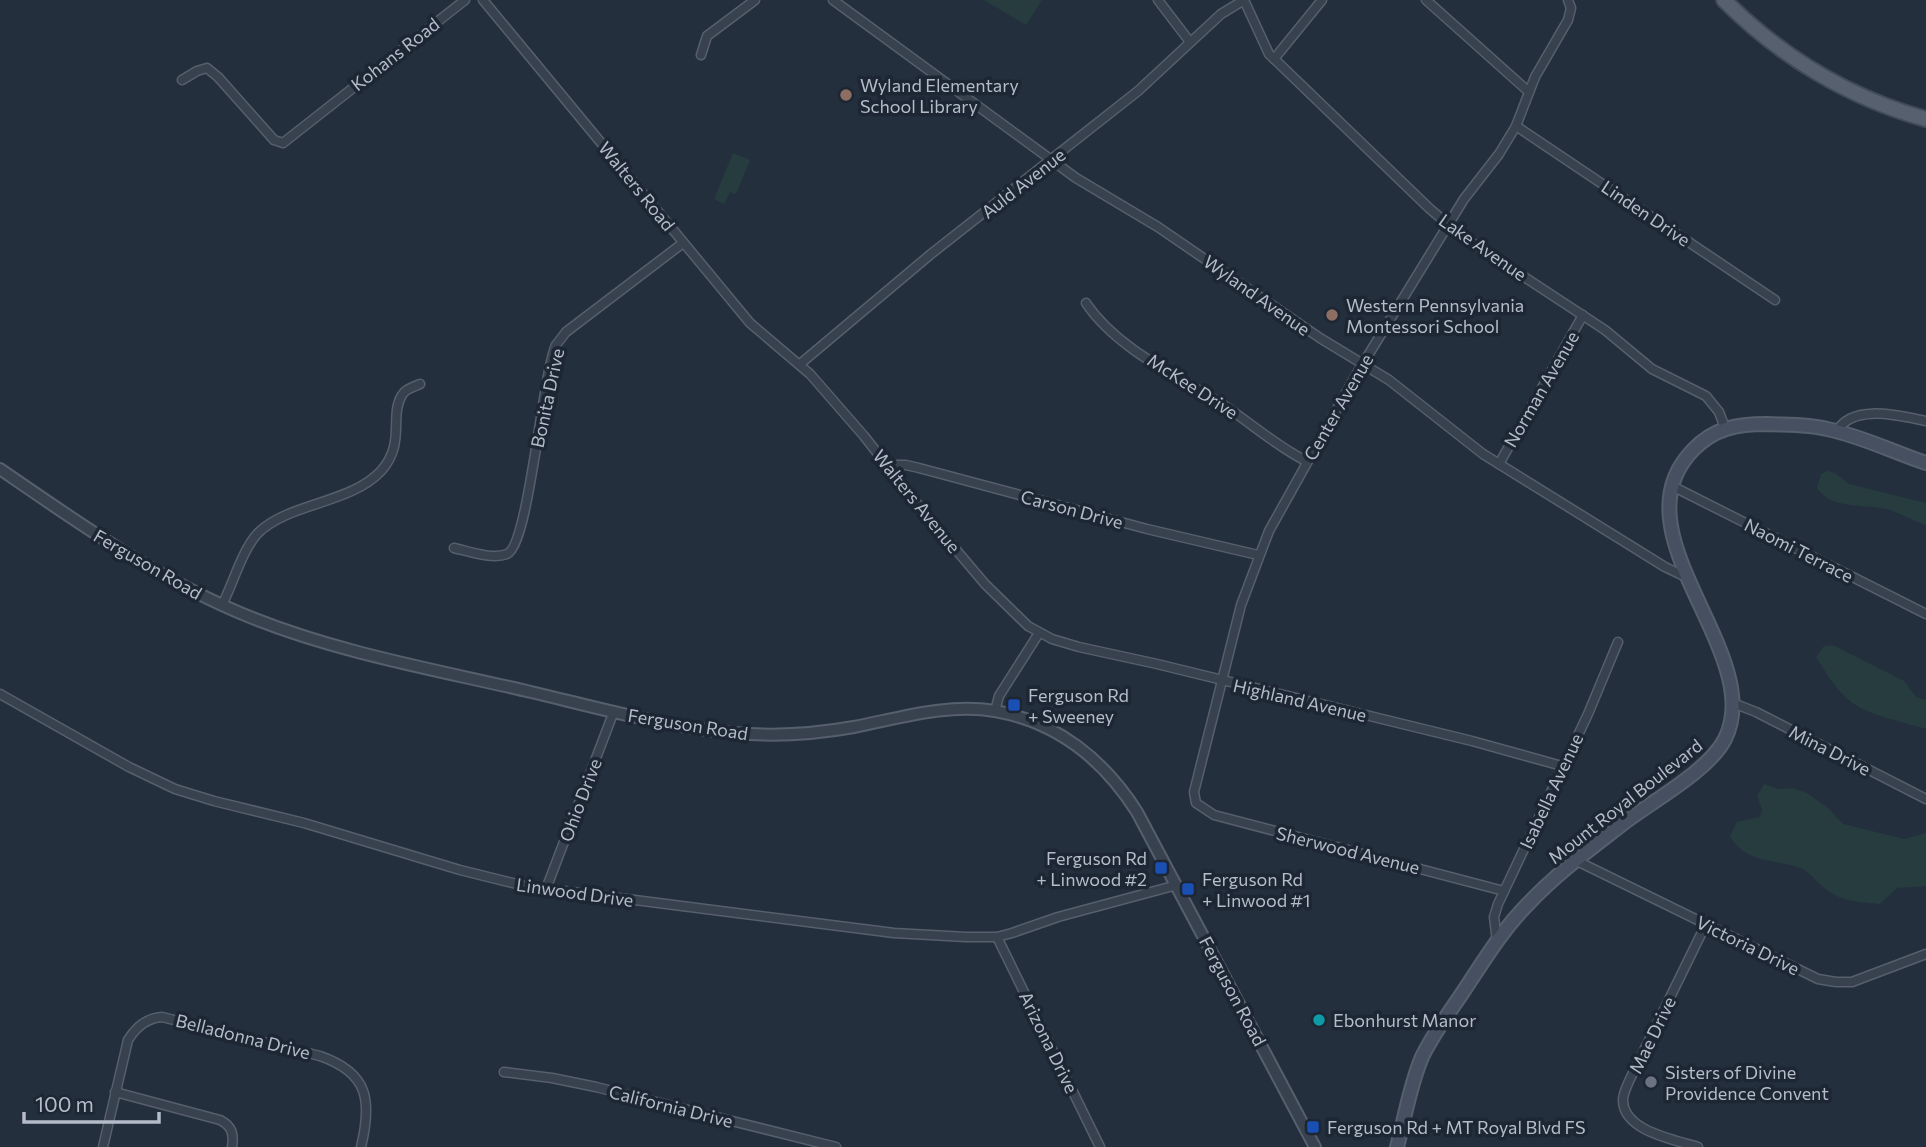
<svg xmlns="http://www.w3.org/2000/svg" width="1926" height="1147" font-family="Commissioner,sans-serif">
	<rect width="100%" height="100%" fill="#242f3e"/>
	<g fill="#263c3f">
		<path d="M 984,0 L 1042,0 L 1026,25 Z"/>
		<path d="M 733,153 L 750,160 L 736,194 L 730,192 L 724,204 L 714,199 Z"/>
		<path d="M 1828,471 L 1835,473 L 1849,484 L 1926,503 L 1926,525 C 1913,521 1902,514 1890,510 C 1867,503 1832,511 1817,488 L 1821,474 Z"/>
		<path d="M 1833,645 L 1904,681 L 1916,697 L 1926,700 L 1926,729 C 1907,723 1869,715 1854,704 C 1837,692 1827,674 1816,657 L 1824,646 Z"/>
		<path d="M 1764,784 L 1778,789 L 1793,788 L 1807,793 L 1827,807 L 1843,824 L 1904,839 L 1926,833 L 1926,886 L 1897,888 L 1880,904 C 1859,902 1840,902 1823,887 C 1817,882 1810,873 1803,869 C 1779,859 1744,864 1730,836 L 1737,822 L 1760,817 L 1762,809 L 1757,796 Z"/>
	</g>
	<g fill="none" stroke-linecap="round" stroke-linejoin="round">
		<g stroke="#565f6c" stroke-width="11">
			<g id="minor">
				<path d="M 483,0 L 750,323 L 810,374 L 864,436 L 919,506 L 985,584 L 1028,626 L 1052,639 L 1079,647 L 1157,664 L 1472,741 L 1562,766"/>
				<path d="M 833,0 L 1076,178 L 1158,227 L 1320,338 L 1389,380 L 1483,454 L 1665,567 L 1688,578"/>
				<path d="M 1158,0 L 1190,42"/>
				<path d="M 1426,0 L 1529,92"/>
				<path d="M 701,55 L 707,36 L 755,0"/>
				<path d="M 1274,59 L 1322,0"/>
				<path d="M 182,80 L 197,71 L 207,68 L 218,77 L 274,140 L 283,143 L 465,0"/>
				<path d="M 1516,126 L 1775,300"/>
				<path d="M 1086,303 C 1116,348 1177,376 1222,404 C 1251,423 1276,446 1306,461"/>
				<path d="M 800,364 L 931,254 L 1138,91 L 1221,14 L 1244,0 L 1269,54 L 1430,209 L 1462,236 L 1605,330 L 1652,369 L 1706,396 L 1719,412 L 1725,428"/>
				<path d="M 1837,431 C 1853,403 1900,416 1926,421"/>
				<path d="M 1499,464 L 1583,315"/>
				<path d="M 887,465 L 906,465 L 919,468 L 1147,529 L 1258,555"/>
				<path d="M 1672,486 L 1926,614"/>
				<path d="M 454,548 C 468,551 492,560 507,554 C 529,545 542,376 556,345 L 566,332 L 683,243"/>
				<path d="M 222,605 C 233,584 242,550 258,533 C 288,503 350,504 381,471 C 406,443 389,416 402,395 C 405,389 414,387 420,384"/>
				<path d="M 0,694 L 129,767 L 175,789 L 214,801 L 304,823 L 460,870 L 525,886 L 894,933 L 966,937 L 997,937 L 1012,933 L 1058,917 L 1177,885"/>
				<path d="M 1733,703 L 1756,712 L 1926,799"/>
				<path d="M 995,711 L 999,696 L 1039,633"/>
				<path d="M 1577,861 L 1818,979 L 1836,982 L 1852,982 L 1926,954"/>
				<path d="M 546,889 L 614,711"/>
				<path d="M 1504,891 L 1214,815 L 1196,803 L 1194,792 L 1241,605 L 1269,531 L 1356,375 L 1464,199 L 1499,154 L 1516,126 L 1535,77 L 1568,20 L 1571,8 L 1568,0"/>
				<path d="M 997,937 L 1100,1147"/>
				<path d="M 1497,941 L 1494,917 L 1498,904 L 1588,714 L 1618,642"/>
				<path d="M 504,1072 L 552,1078 L 596,1087 L 836,1147"/>
				<path d="M 115,1092 L 220,1120 C 232,1126 234,1134 232,1147"/>
				<path d="M 103,1147 L 128,1040 C 136,1027 146,1018 162,1017 L 320,1056 C 369,1073 372,1101 361,1147"/>
				<path d="M 1698,1147 C 1675,1140 1623,1131 1623,1100 C 1623,1093 1627,1086 1630,1079 L 1706,924"/>
			</g>
		</g>
		<g stroke="#565f6c" stroke-width="14">
			<path id="tertiary" d="M 0,469 C 80,524 160,581 250,617 C 339,653 437,670 531,692 C 603,709 675,730 750,734 C 784,736 820,733 854,727 C 900,718 948,703 995,711 C 1057,722 1104,760 1137,812 L 1315,1147"/>
		</g>
		<g stroke="#565f6c" stroke-width="16">
			<path id="secondary" d="M 1397,1147 C 1405,1117 1410,1085 1422,1057 C 1433,1034 1449,1013 1463,992 C 1483,962 1502,930 1528,904 C 1555,875 1589,850 1620,826 C 1650,802 1708,772 1725,739 C 1768,654 1612,533 1693,450 C 1714,428 1737,424 1767,424 C 1787,425 1808,424 1827,429 C 1861,436 1893,452 1926,463"/>
		</g>
		<g stroke="#414a57" stroke-width="18">
			<path id="primary" d="M 1724,0 C 1780,56 1849,98 1926,119"/>
		</g>
		<use href="#minor" stroke="#38414e" stroke-width="8"/>
		<use href="#tertiary" stroke="#38414e" stroke-width="10"/>
		<use href="#secondary" stroke="#465061" stroke-width="12"/>
		<use href="#primary" stroke="#56606e" stroke-width="14"/>
	</g>
	<g fill="#8d6e63" stroke="#1d2633" stroke-width="2.5">
		<circle cx="846" cy="95" r="7"/>
		<circle cx="1332" cy="315" r="7"/>
	</g>
	<g fill="#1a4fb4" stroke="#1d2633" stroke-width="2.5">
		<rect x="1007" y="698" width="14" height="14" rx="3.5"/>
		<rect x="1154" y="861" width="14" height="14" rx="3.5"/>
		<rect x="1181" y="882" width="14" height="14" rx="3.5"/>
		<rect x="1306" y="1120" width="14" height="14" rx="3.5"/>
	</g>
	<circle fill="#0f9aa8" stroke="#1d2633" stroke-width="2.5" cx="1319" cy="1020" r="7"/>
	<circle fill="#6b7280" stroke="#1d2633" stroke-width="2.5" cx="1651" cy="1082" r="7"/>
	<g text-anchor="middle" dominant-baseline="central" stroke-width="7" stroke-linejoin="round" paint-order="stroke">
		<g font-size="18" fill="#b4bcc9" stroke="#1d2633">
			<text transform="translate(395 54) rotate(-38)">Kohans Road</text>
			<text transform="translate(1023 183) rotate(-38)">Auld Avenue</text>
			<text transform="translate(637 186) rotate(51)">Walters Road</text>
			<text transform="translate(1646 213) rotate(34)">Linden Drive</text>
			<text transform="translate(1483 247) rotate(35)">Lake Avenue</text>
			<text transform="translate(1257 295) rotate(35)">Wyland Avenue</text>
			<text transform="translate(1193 386) rotate(33)">McKee Drive</text>
			<text transform="translate(1541 389) rotate(-60)">Norman Avenue</text>
			<text transform="translate(547 398) rotate(-78)">Bonita Drive</text>
			<text transform="translate(1338 407) rotate(-60)">Center Avenue</text>
			<text transform="translate(917 501) rotate(51)">Walters Avenue</text>
			<text transform="translate(1072 509) rotate(15)">Carson Drive</text>
			<text transform="translate(1799 550) rotate(27)">Naomi Terrace</text>
			<text transform="translate(148 564) rotate(30)">Ferguson Road</text>
			<text transform="translate(1300 700) rotate(13)">Highland Avenue</text>
			<text transform="translate(688 724) rotate(9)">Ferguson Road</text>
			<text transform="translate(1830 750) rotate(27)">Mina Drive</text>
			<text transform="translate(1551 791) rotate(-65)">Isabella Avenue</text>
			<text transform="translate(580 800) rotate(-69)">Ohio Drive</text>
			<text transform="translate(1625 801) rotate(-38)">Mount Royal Boulevard</text>
			<text transform="translate(1348 850) rotate(14)">Sherwood Avenue</text>
			<text transform="translate(575 892) rotate(8)">Linwood Drive</text>
			<text transform="translate(1748 945) rotate(26)">Victoria Drive</text>
			<text transform="translate(1233 991) rotate(62)">Ferguson Road</text>
			<text transform="translate(1652 1035) rotate(-64)">Mae Drive</text>
			<text transform="translate(243 1036) rotate(14)">Belladonna Drive</text>
			<text transform="translate(1049 1042) rotate(64)">Arizona Drive</text>
			<text transform="translate(671 1106) rotate(14)">California Drive</text>
		</g>
		<g font-size="18" fill="#b4bcc9" stroke="#1d2633" text-anchor="start">
			<text x="860" y="85">Wyland Elementary<tspan x="860" dy="21">School Library</tspan></text>
			<text x="1346" y="305">Western Pennsylvania<tspan x="1346" dy="21">Montessori School</tspan></text>
			<text x="1028" y="695">Ferguson Rd<tspan x="1028" dy="21">+ Sweeney</tspan></text>
			<text x="1147" y="858" text-anchor="end">Ferguson Rd<tspan x="1147" dy="21">+ Linwood #2</tspan></text>
			<text x="1202" y="879">Ferguson Rd<tspan x="1202" dy="21">+ Linwood #1</tspan></text>
			<text x="1333" y="1020">Ebonhurst Manor</text>
			<text x="1665" y="1072">Sisters of Divine<tspan x="1665" dy="21">Providence Convent</tspan></text>
			<text x="1327" y="1127">Ferguson Rd + MT Royal Blvd FS</text>
		</g>
	</g>
	<path d="M24 1112v10h135v-10" fill="none" stroke="#b4bcc9" stroke-width="3.5"/>
	<text x="35" y="1112" font-size="21" fill="#b4bcc9" stroke="#1d2633" stroke-width="5" paint-order="stroke">100 m</text>
</svg>
